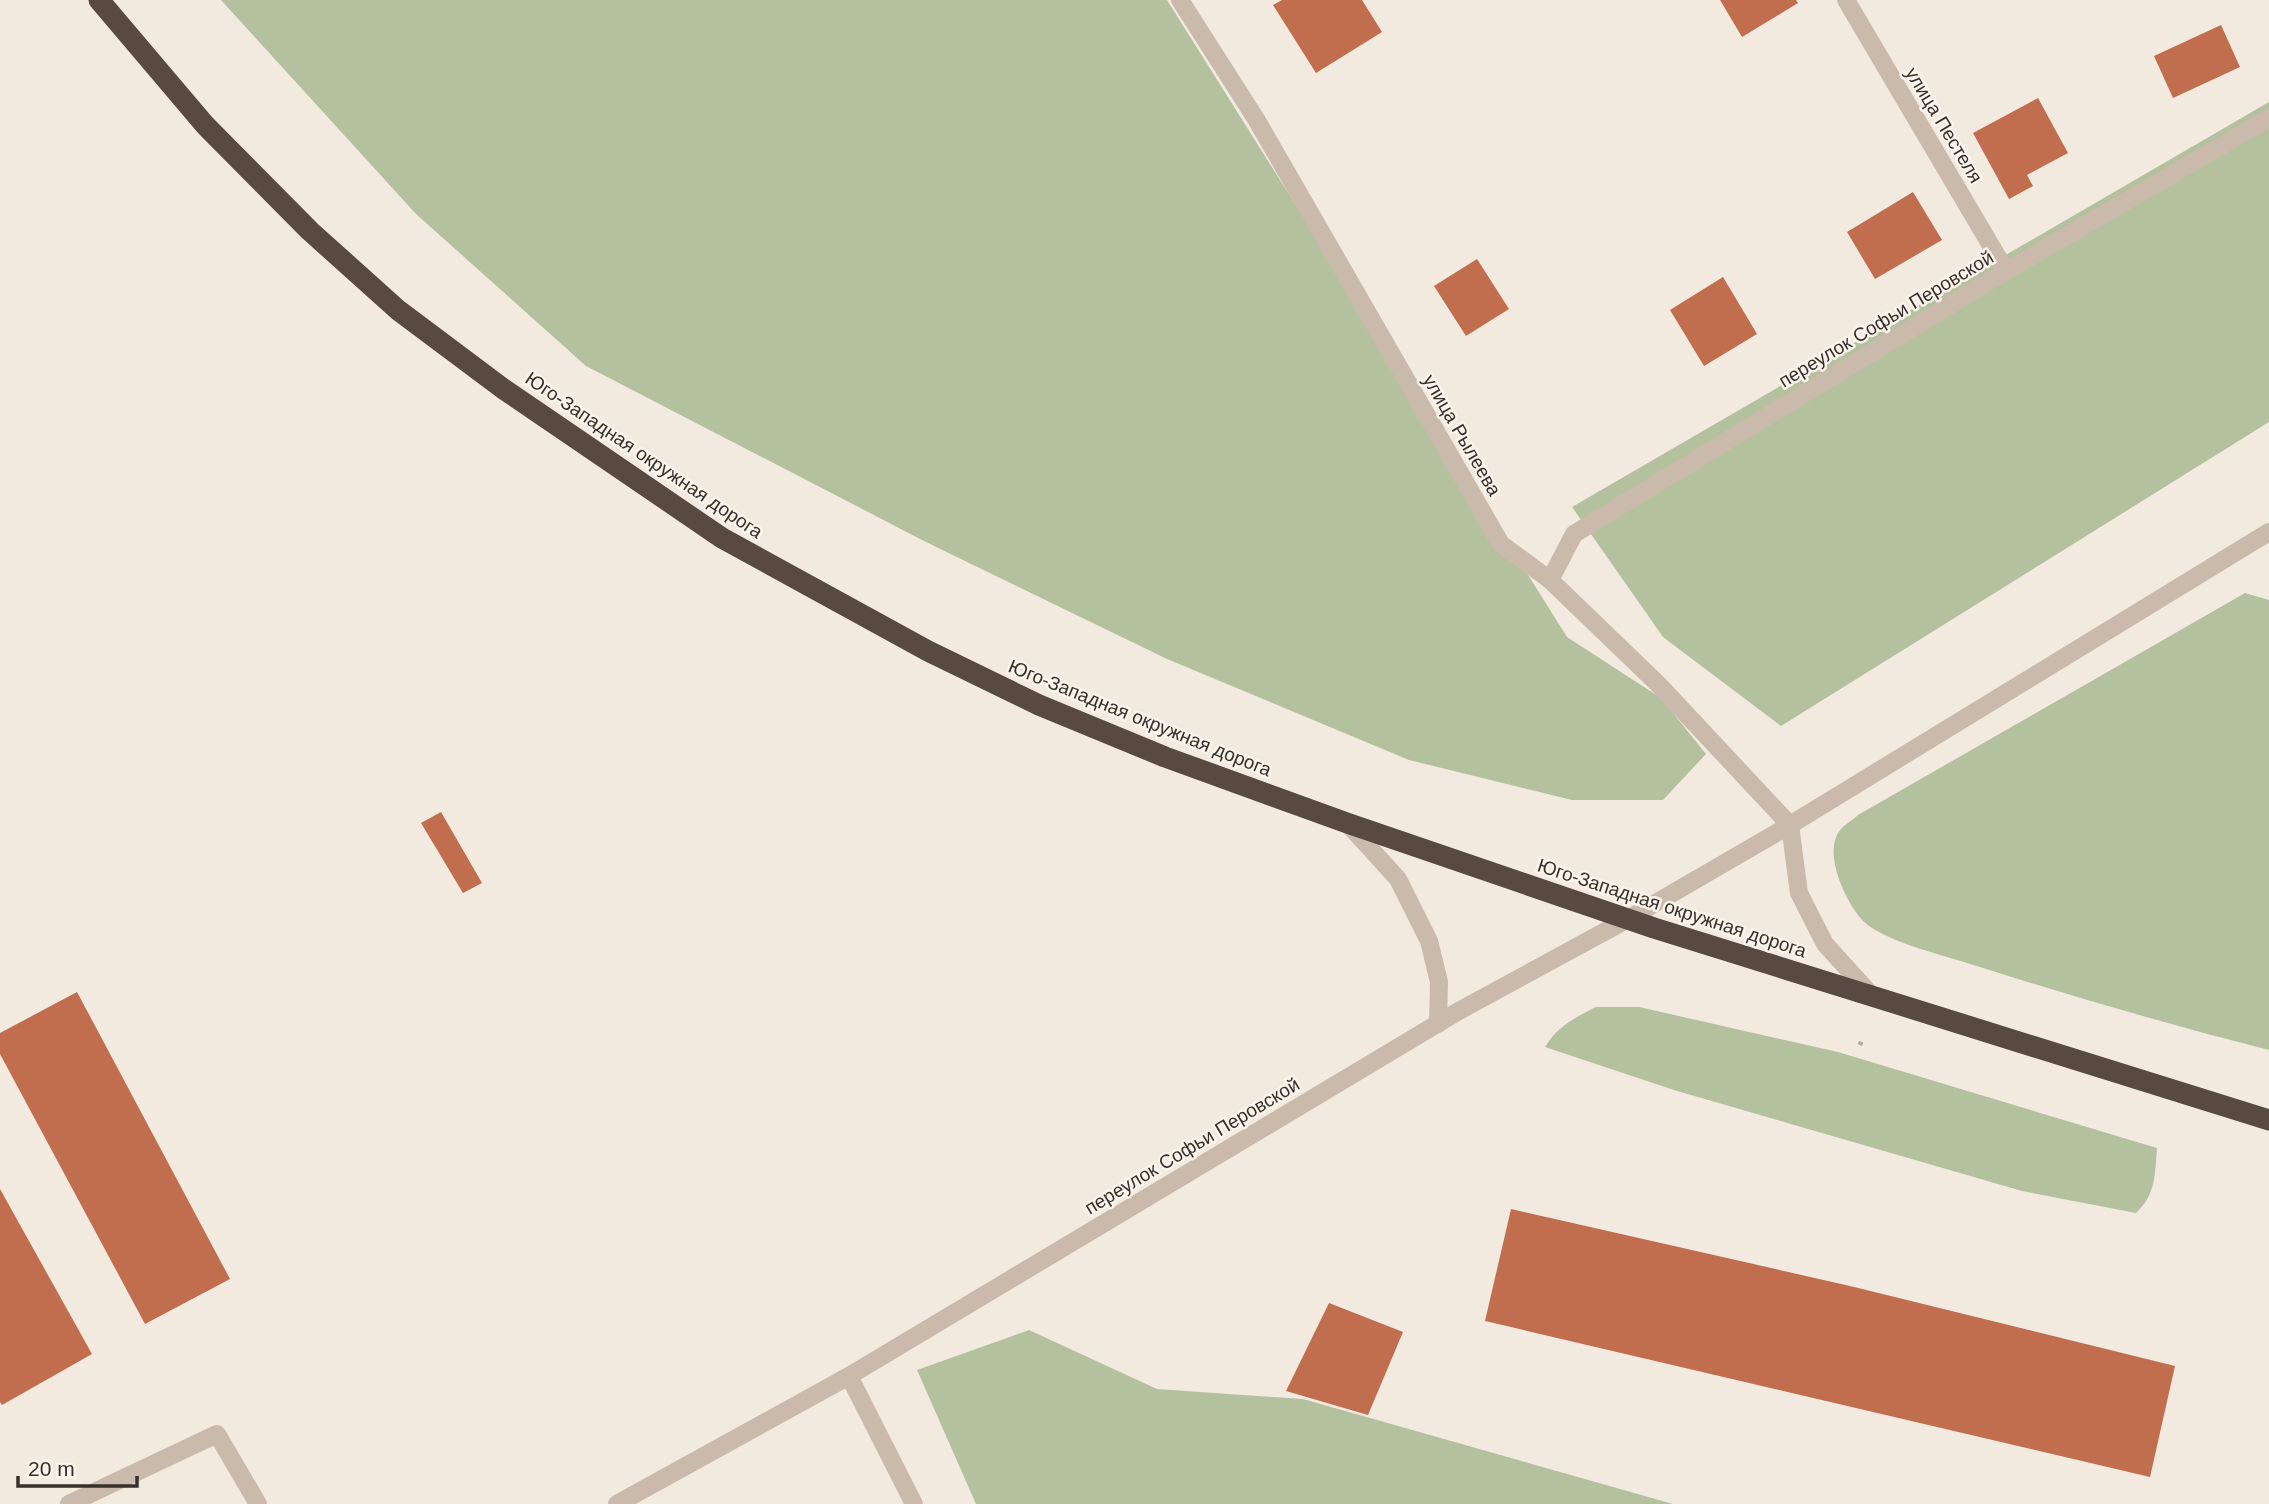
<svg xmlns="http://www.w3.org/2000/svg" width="2269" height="1504" font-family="Arial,sans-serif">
	<rect width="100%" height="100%" fill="#f2eadf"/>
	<g fill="#b4c19f">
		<path d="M 221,0 L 1167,0 L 1567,637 L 1661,698 L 1706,754 L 1663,800 L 1572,800 L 1409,760 L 1167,659 L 924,541 L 586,366 L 416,214 Z"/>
		<path d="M 2269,102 L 2269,422 L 1781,726 L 1663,637 L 1572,507 Z"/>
		<path d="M 2245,593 L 2269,600 L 2269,1050 C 2167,1024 2067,995 1967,963 C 1939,954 1884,941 1863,921 C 1846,903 1824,856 1838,833 C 1842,826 1853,820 1858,815 Z"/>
		<path d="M 1596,1007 L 1639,1007 L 1838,1052 L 2157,1148 C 2155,1173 2156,1195 2136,1213 L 2022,1191 L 1677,1091 L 1545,1047 C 1558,1026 1574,1018 1596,1007 Z"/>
		<path d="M 1029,1330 L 1157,1389 L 1303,1399 L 1673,1504 L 976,1504 L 917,1370 Z"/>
	</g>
	<g fill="#c16e4e">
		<path d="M 1282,0 L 1362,0 L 1382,32 L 1316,73 L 1273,5 Z"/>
		<path d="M 1720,0 L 1796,0 L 1798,3 L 1742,37 Z"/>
		<path d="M 2221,25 L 2240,67 L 2173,98 L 2154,56 Z"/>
		<path d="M 2038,98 L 2068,153 L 2027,175 L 2033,186 L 2009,199 L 1973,133 Z"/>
		<path d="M 1913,192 L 1942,240 L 1875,279 L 1847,232 Z"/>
		<path d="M 1477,259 L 1509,309 L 1466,336 L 1434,286 Z"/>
		<path d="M 1723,277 L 1757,334 L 1704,366 L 1670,310 Z"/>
		<path d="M 441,812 L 482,883 L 463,893 L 421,823 Z"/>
		<path d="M 77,992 L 230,1279 L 145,1324 L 0,1054 L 0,1033 Z"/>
		<path d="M 0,1189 L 92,1354 L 2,1405 L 0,1402 Z"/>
		<path d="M 1511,1209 L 1850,1286 L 2175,1366 L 2150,1477 L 1485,1321 Z"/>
		<path d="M 1329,1303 L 1403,1332 L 1368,1415 L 1286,1391 Z"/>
	</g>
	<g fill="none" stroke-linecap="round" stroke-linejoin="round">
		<path stroke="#b6a495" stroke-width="4.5" stroke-dasharray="3.5 3.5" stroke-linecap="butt" d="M 1860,1045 L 1862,1039"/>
		<g stroke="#cabaab" stroke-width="18">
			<path d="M 849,1376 L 914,1504"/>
			<path d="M 69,1504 L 217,1434 L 258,1504"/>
		</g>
		<g stroke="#cabaab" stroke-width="18">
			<path d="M 1180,0 L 1256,119 L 1501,544 L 1550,580 L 1659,685 L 1790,825"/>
			<path d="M 1846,0 L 2006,271"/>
			<path d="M 1550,580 L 1574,534 L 2006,271 L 2269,118"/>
			<path d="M 1347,823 L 1398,879 L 1429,941 L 1439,982 L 1438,1024"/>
			<path d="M 1790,825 L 1799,893 L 1825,944 L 1874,998"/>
			<path d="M 617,1504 L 849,1376 L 1457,1012 L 1628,919 L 1790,825 L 2269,532"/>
		</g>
		<path stroke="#584941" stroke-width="21" d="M 99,0 L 205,125 L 310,231 L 398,310 L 505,390 L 722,538 L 928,651 L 1039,705 L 1165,757 L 1347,823 L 1654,928 L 2269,1120"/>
	</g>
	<g text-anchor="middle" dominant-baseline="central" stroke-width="5" stroke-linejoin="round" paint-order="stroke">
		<g font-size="19" fill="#382f2a" stroke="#f9f3eb">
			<text transform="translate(1944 125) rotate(59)">улица Пестеля</text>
			<text transform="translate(1886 319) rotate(-31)">переулок Софьи Перовской</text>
			<text transform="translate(1462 435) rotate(60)">улица Рылеева</text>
			<text transform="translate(644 455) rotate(34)">Юго-Западная окружная дорога</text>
			<text transform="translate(1140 718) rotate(22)">Юго-Западная окружная дорога</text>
			<text transform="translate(1672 908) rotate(18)">Юго-Западная окружная дорога</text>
			<text transform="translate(1192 1146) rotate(-31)">переулок Софьи Перовской</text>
		</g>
	</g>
	<path d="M18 1476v10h119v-10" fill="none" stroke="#382f2a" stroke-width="3.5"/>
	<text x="28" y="1476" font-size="21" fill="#382f2a" stroke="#f9f3eb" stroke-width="5" paint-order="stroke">20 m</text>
</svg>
